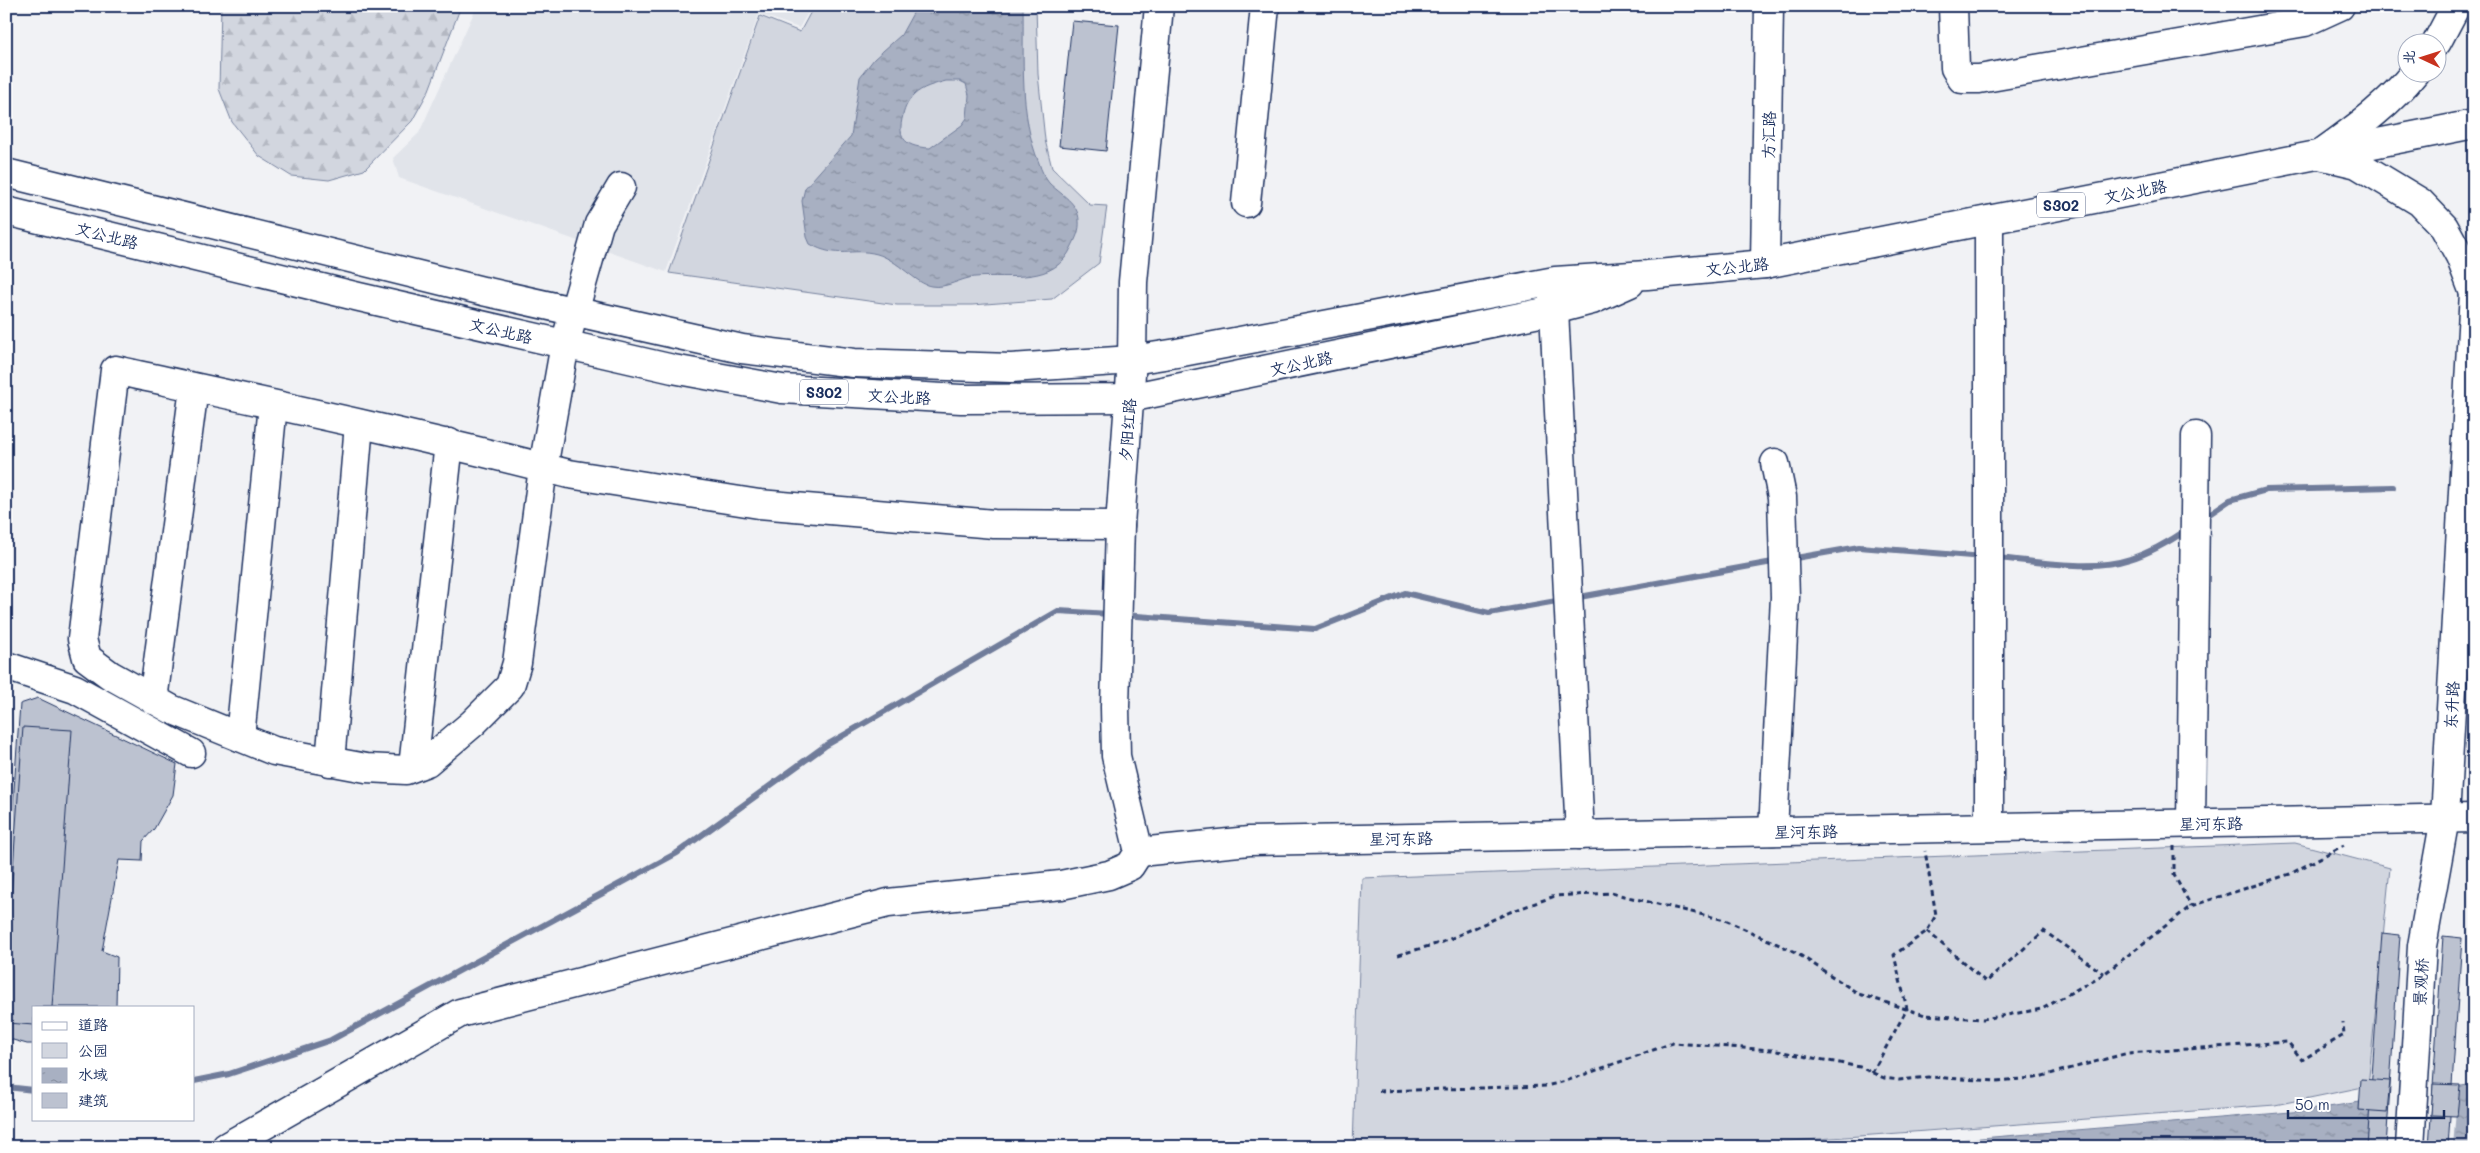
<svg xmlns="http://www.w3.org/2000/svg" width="2480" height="1153" font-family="Mali,'LXGW WenKai TC',sans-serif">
	<defs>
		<pattern id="forest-firs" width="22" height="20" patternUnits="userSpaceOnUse" patternTransform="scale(1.25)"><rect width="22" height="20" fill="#d2d6df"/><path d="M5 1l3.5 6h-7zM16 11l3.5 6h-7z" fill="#b4b8c2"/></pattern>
		<pattern id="water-ripples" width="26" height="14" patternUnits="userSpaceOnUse" patternTransform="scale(1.25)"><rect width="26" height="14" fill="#a8b0c2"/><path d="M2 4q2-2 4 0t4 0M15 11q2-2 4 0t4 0" fill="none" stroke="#8890a1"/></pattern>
	</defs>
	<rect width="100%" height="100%" fill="#f1f2f5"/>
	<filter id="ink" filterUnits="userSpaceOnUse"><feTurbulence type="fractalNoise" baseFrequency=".02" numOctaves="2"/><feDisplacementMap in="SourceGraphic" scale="10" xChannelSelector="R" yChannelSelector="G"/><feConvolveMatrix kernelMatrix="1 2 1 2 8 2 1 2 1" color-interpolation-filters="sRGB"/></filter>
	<g filter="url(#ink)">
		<path fill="#e1e4ea" d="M 477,6 L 812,6 L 799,28 L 759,14 L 666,272 L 399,178 L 393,158 L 419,133 Z"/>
		<path fill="url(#forest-firs)" stroke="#76829e" d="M 221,6 L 461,6 L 429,90 L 412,121 L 364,170 L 329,180 L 291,176 L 259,156 L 232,122 L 219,89 Z"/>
		<g fill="#d2d6df" stroke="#76829e">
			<path d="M 814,6 L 1036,6 L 1038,74 L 1045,140 L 1052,168 L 1090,205 L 1107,206 L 1099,263 L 1052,299 L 972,305 L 897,305 L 669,273 L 760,16 L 800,32 Z"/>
			<path d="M 2295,843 L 2390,868 L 2368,1086 L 2275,1105 L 1711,1147 L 1353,1147 L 1362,878 Z"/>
		</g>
		<g fill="url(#water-ripples)" stroke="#707c9a" fill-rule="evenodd">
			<path d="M 917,6 L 1023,6 C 1024,58 1019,115 1039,163 C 1041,170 1045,178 1049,183 C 1060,194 1079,203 1079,221 C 1080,230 1076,238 1072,246 C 1055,286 1010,274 975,277 C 960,278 947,289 931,286 C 916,284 898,260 877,254 C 851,247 838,260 810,244 L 807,237 L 802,201 L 805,188 L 851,136 L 860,77 L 874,59 L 901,35 ZM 946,81 L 960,81 L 966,84 L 969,95 L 967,118 L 962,125 L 930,148 C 907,147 896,140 903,115 C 905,107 908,101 914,95 C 922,87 935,84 946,81 Z"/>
			<path d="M 2474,1084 L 2474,1147 L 1874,1147 L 2303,1111 Z"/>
		</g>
		<path fill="#f1f2f5" d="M 2458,1084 L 2453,1147 L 2368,1147 L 2371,1098 Z"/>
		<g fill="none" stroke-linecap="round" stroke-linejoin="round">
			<g stroke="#707c9a" stroke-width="6">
				<path d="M 2202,519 L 2230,500 L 2266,490 L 2393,487"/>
				<path d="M 1996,558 C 2037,561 2091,572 2130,559 C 2152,552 2169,542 2188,529"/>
				<path d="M 1790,559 L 1859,547 L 1984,557"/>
				<path d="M 1574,598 L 1778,561"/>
				<path d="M 1123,615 L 1315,629 L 1405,593 L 1489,613 L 1562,600"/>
				<path d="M 194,1081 L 229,1074 L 331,1040 L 677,853 L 825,746 L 1058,611 L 1110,614"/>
				<path d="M 6,1087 L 34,1090"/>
			</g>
		</g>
		<g fill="#bcc2d0" stroke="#1b2f5e">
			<path d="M 1072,21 L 1119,25 L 1106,151 L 1059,146 Z"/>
			<path d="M 38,698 L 177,764 L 173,795 L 154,829 L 143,841 L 142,861 L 119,860 L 102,951 L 117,957 L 116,1007 L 34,1007 L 34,1044 L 27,1044 L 6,1038 L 6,904 L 20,704 Z"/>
			<path d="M 23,727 L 72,730 L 52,1007 L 34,1007 L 34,1025 L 6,1023 L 6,967 Z"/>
			<path d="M 2382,933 L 2400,935 L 2386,1147 L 2367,1147 Z"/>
			<path d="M 2443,936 L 2462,938 L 2452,1085 L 2448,1147 L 2429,1147 Z"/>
			<path d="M 2361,1079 L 2390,1081 L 2387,1112 L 2359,1110 Z"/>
			<path d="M 2433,1084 L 2460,1085 L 2457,1116 L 2431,1115 Z"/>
		</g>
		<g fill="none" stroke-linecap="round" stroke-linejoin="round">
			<g stroke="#1b2f5e" stroke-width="31">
				<g id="minor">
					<path d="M 1953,6 L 1955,68 L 1962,79 L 1979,79 L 2305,22 L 2340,6"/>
					<path d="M 2437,42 L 2456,6"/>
					<path d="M 2319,155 L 2357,164 L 2420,202 L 2444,227 L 2460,256 L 2474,293"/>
					<path d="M 2319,155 C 2353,130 2388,106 2415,72"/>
					<path d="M 621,187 L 599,224 L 565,344 L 543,468 L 517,663 L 510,686 L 473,723 L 427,762 L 406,770 L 366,768 L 274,751 L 171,709 L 110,675 L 87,658 L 82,639 L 115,370 C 267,403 419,435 569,474 L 759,504 L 994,524 L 1120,525"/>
					<path d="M 1246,203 L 1265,6"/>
					<path d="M 1765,264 L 1769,6"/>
					<path d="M 1554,288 L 1554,310 L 1580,835"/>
					<path d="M 6,666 L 75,689 L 191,753"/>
					<path d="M 153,700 L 194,388"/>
					<path d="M 240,737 L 273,405"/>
					<path d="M 330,762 L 359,424"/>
					<path d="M 413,767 L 449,443"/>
					<path d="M 2191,823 L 2196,436"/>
					<path d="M 1989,827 L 1989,220"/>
					<path d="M 1773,831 L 1785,597 L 1782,497 L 1775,463"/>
					<path d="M 1139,852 L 1249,841 L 2474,818"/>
					<path d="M 1139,852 L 1116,756 L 1115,707 L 1120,525 L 1132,360 L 1133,282 L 1159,6"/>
					<path d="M 226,1147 L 460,1013 L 888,903 L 1061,885 L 1109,875 L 1130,866 L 1139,852"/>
				</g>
			</g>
			<g stroke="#1b2f5e" stroke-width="31">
				<g id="major">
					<path d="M 6,173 L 483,291 L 742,349 L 854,363 L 1011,368 L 1132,360 L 1177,353 L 1555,281 L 1647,275 L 1765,264 L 2474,124"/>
					<path d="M 6,211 L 359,297 L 673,369 L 782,389 L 961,399 L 1129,398 L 1554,310 L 1592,300 L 1630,283"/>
					<path d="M 2410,1147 L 2422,946 L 2445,818 L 2474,292"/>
				</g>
			</g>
			<g stroke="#1b2f5e" stroke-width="3" stroke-dasharray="5 4" stroke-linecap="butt">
				<path d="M 2174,846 L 2174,875 L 2191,906"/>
				<path d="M 1927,931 L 1986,982 L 2044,931 L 2104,974"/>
				<path d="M 1398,955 L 1443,942 L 1510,912 L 1555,896 L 1611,893 L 1725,920 L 1795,952 L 1859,994 L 1925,1015 L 1983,1019 L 2042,1009 L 2104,974 L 2191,906 L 2290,874 L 2344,845"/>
				<path d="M 1872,1073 L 1907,1009 L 1894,955 L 1927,931 L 1936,915 L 1925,851"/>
				<path d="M 1379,1091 L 1546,1086 L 1566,1081 L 1673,1043 L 1772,1050 L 1860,1067 L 1884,1078 L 1899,1080 L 1929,1077 L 1996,1081 L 2035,1078 L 2128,1053 L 2288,1042 L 2302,1060 L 2344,1035 L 2343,1022"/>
			</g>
			<use href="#minor" stroke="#fff" stroke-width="28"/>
			<use href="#major" stroke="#fff" stroke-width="28"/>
		</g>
	</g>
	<g text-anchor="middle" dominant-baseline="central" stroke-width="4" stroke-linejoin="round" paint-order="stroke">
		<g fill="#fff" stroke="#5f6d8e" stroke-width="1">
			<rect x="2037" y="192.5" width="48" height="25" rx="4"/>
			<rect x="800" y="379.5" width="48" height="25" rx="4"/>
		</g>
		<g font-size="15" font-weight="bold" fill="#1b2f5e">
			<text x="2061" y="205">S302</text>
			<text x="824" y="392">S302</text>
		</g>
		<g font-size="16" fill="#1b2f5e" stroke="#fff">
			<text transform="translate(1768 135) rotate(-89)">方汇路</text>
			<text transform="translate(2135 191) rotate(-11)">文公北路</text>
			<text transform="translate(107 235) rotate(14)">文公北路</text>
			<text transform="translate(1737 266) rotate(-6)">文公北路</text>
			<text transform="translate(501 330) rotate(13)">文公北路</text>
			<text transform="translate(1301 363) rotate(-12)">文公北路</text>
			<text transform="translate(899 396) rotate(3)">文公北路</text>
			<text transform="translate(1127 430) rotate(-86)">夕阳红路</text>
			<text transform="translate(2451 705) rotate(-87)">东升路</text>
			<text transform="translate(2211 823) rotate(-1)">星河东路</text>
			<text transform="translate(1806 831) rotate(-1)">星河东路</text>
			<text transform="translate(1401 838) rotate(-1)">星河东路</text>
			<text transform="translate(2420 982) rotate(-87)">景观桥</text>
		</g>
	</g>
	<rect width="2480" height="1153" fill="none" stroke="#fff" stroke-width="25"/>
	<rect x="12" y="12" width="2455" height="1128" fill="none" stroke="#1b2f5e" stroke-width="2" filter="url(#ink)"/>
	<rect x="32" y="1006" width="162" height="115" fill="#ffffff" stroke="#a4acbf"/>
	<rect x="42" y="1022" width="25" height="8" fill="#ffffff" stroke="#a4acbf"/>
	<text x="78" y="1030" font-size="15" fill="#1b2f5e">道路</text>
	<rect x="42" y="1043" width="25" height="15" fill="#d2d6df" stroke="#a4acbf"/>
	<text x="78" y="1056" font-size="15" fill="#1b2f5e">公园</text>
	<rect x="42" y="1068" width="25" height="15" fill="url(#water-ripples)" stroke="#a4acbf"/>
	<text x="78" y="1080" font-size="15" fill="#1b2f5e">水域</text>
	<rect x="42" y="1093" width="25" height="15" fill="#bcc2d0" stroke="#a4acbf"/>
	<text x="78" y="1106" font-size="15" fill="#1b2f5e">建筑</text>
	<g transform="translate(2422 58) rotate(274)"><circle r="24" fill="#ffffff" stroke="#a4acbf"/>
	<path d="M0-4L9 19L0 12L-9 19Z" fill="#c8321e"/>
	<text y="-8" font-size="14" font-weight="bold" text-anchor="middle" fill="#1b2f5e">北</text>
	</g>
	<path d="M2288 1110v8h156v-8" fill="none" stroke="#1b2f5e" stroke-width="2.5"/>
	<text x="2295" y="1110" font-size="15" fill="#1b2f5e" stroke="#ffffff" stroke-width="4" paint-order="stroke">50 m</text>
</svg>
